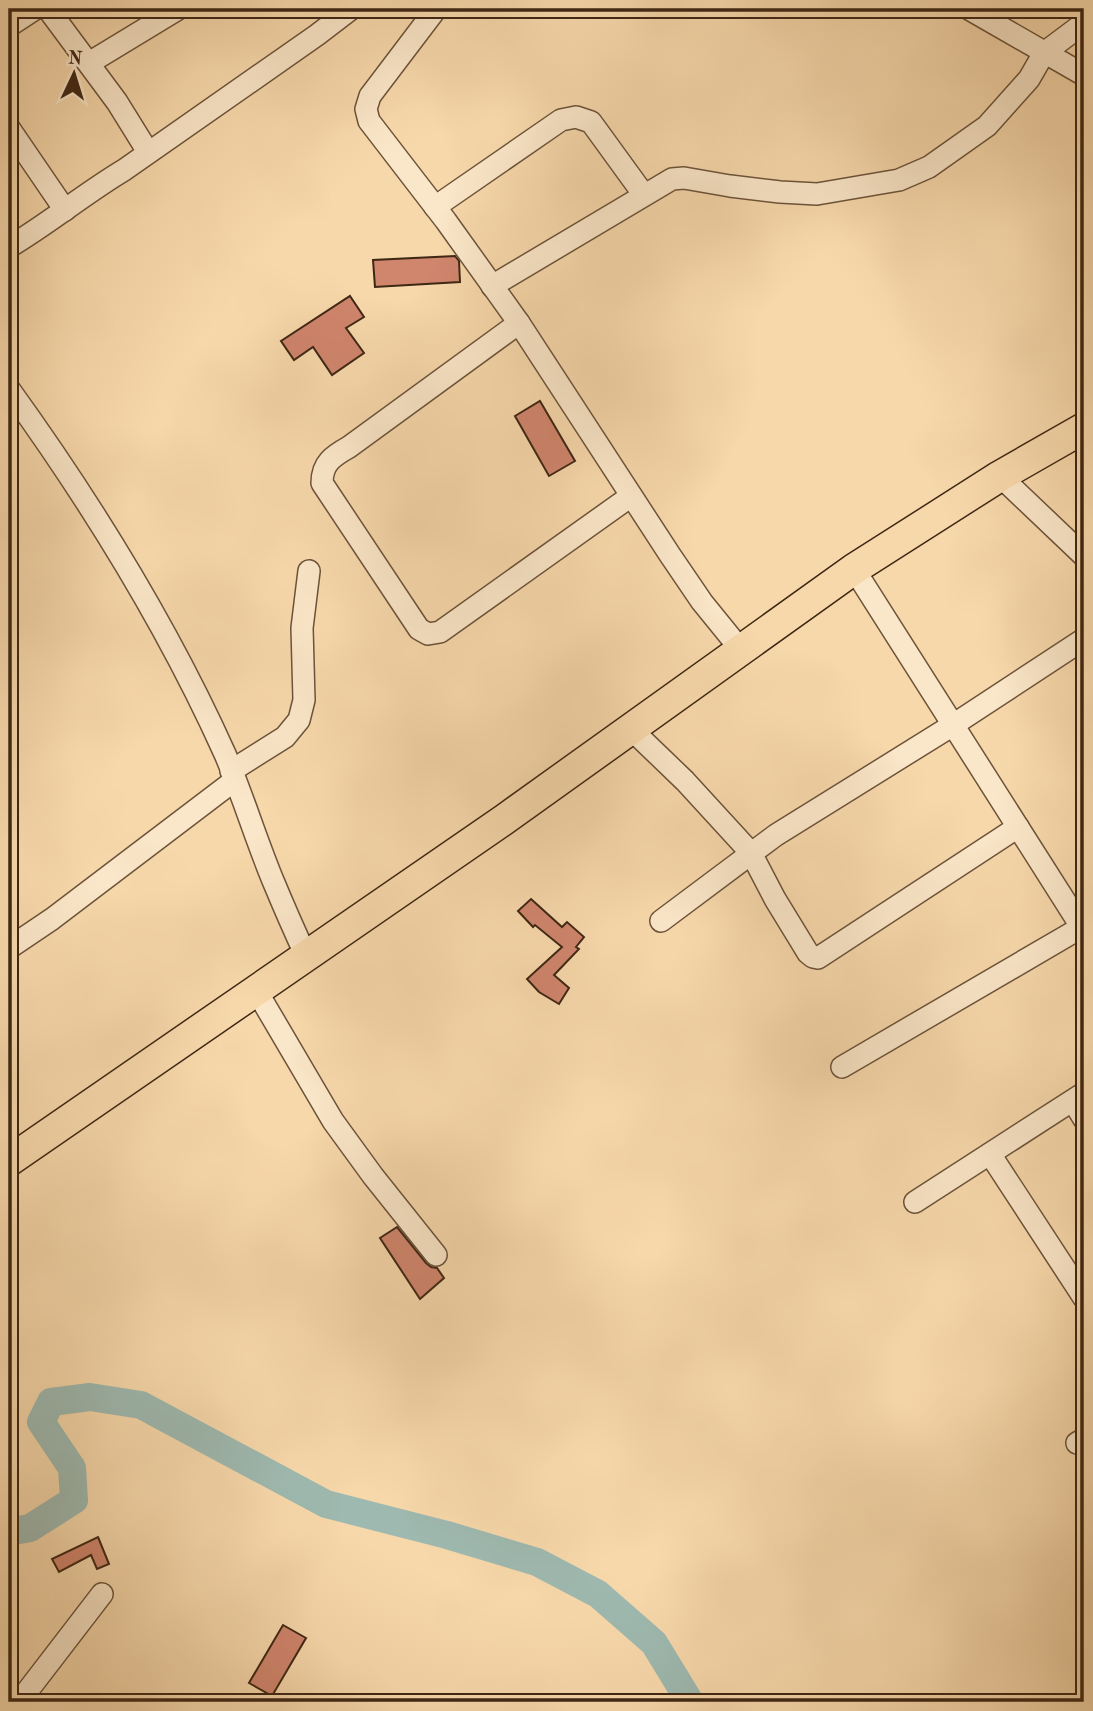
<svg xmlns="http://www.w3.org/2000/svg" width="1093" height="1711" font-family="'Old Standard TT',serif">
	<rect width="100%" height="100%" fill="#f7d8ab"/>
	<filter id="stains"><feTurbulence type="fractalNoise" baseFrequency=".00286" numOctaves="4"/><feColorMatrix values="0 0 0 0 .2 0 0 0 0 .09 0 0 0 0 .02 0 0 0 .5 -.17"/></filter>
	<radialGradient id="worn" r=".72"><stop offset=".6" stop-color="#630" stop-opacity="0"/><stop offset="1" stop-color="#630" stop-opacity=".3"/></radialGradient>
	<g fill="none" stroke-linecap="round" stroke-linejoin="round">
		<path stroke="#9eb9b0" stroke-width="28" d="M 9,1532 L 30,1528 L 74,1500 L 72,1468 L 41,1422 L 51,1402 L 90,1397 L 141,1405 L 326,1504 L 447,1535 L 537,1562 L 598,1594 L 654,1643 L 690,1702"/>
	</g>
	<g fill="#d0856d" stroke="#3e2714" stroke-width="2">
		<path d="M 455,256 L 459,261 L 460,282 L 375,287 L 373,260 Z"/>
		<path d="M 350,296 L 364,317 L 346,328 L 364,353 L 332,375 L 313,347 L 294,360 L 281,341 Z"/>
		<path d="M 540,401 L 575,461 L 549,476 L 515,416 Z"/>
		<path d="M 531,899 L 562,927 L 567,922 L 584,937 L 576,947 L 579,949 L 554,975 L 569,988 L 559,1004 L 539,992 L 527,979 L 562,947 L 535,925 L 533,927 L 518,911 Z"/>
		<path d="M 397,1227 L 426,1263 L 431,1267 L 437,1268 L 444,1278 L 420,1299 L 380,1238 Z"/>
		<path d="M 98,1537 L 109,1564 L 97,1569 L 91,1555 L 59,1572 L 52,1559 Z"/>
		<path d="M 283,1625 L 306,1638 L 272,1696 L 249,1683 Z"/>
	</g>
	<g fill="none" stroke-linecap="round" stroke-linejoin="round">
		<g stroke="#6c533a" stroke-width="24">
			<g id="minor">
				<path d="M 48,9 L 117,102 L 148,152"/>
				<path d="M 436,9 L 370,96 L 366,109 L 369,121 L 446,221 L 519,323 L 670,555 L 702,602 L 741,650"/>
				<path d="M 969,9 L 1084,75"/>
				<path d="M 9,26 L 35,9"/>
				<path d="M 89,63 L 178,9"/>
				<path d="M 9,128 L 65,210"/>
				<path d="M 435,207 L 561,120 L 576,117 L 591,122 L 644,195"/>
				<path d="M 9,247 C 48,224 84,194 124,170 L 317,35 L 351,9"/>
				<path d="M 492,286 L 672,179 L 684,178 L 730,186 L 780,192 L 817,194 L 899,180 L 929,167 L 987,126 L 1029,79 L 1044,53 L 1084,23"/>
				<path d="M 519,323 L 349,447 C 333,456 322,463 322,483 L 419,629 L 428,634 L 440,632 L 631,496"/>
				<path d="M 9,389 C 92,504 167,625 225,754 C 243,796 256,840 274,883 C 284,907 295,932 306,956"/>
				<path d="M 1000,476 L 1084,556"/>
				<path d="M 854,569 L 1084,931"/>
				<path d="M 631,729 L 685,781 L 751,853 L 775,899 L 808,953 L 813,957 L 818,958 L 1018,827"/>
				<path d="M 231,771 L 285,737 L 299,720 L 304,700 L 302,628 L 309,571"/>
				<path d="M 661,921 L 776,835 L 953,725 L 1084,639"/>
				<path d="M 9,948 L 52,919 L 235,780"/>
				<path d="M 256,990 L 333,1121 L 373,1176 L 436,1255"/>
				<path d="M 842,1067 L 1082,927"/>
				<path d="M 1073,1101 L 1084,1119"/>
				<path d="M 990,1154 L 1084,1298"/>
				<path d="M 915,1202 L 1084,1093"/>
				<path d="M 1077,1443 L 1084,1439"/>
				<path d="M 19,1702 L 102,1594"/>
			</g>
		</g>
		<g stroke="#3e2714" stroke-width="33">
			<path id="highway" d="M 9,1161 L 505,819 L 854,569 L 1000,476 L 1084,428"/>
		</g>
		<use href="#minor" stroke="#fae6c8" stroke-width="21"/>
		<use href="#highway" stroke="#f7d8ab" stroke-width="30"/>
	</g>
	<rect width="1093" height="1711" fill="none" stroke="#f7d8ab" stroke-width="35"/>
	<rect x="10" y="10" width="1072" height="1690" fill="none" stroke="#3e2714" stroke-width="3.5"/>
	<rect x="18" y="18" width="1058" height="1676" fill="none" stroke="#3e2714" stroke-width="2"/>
	<g transform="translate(74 74) rotate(4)" stroke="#fae6c8" stroke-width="5" paint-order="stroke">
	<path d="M0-5L12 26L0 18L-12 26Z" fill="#3e2714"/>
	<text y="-10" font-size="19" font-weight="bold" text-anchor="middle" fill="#3e2714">N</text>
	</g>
	<rect width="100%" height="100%" filter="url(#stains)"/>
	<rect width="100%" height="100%" fill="url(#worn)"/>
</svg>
